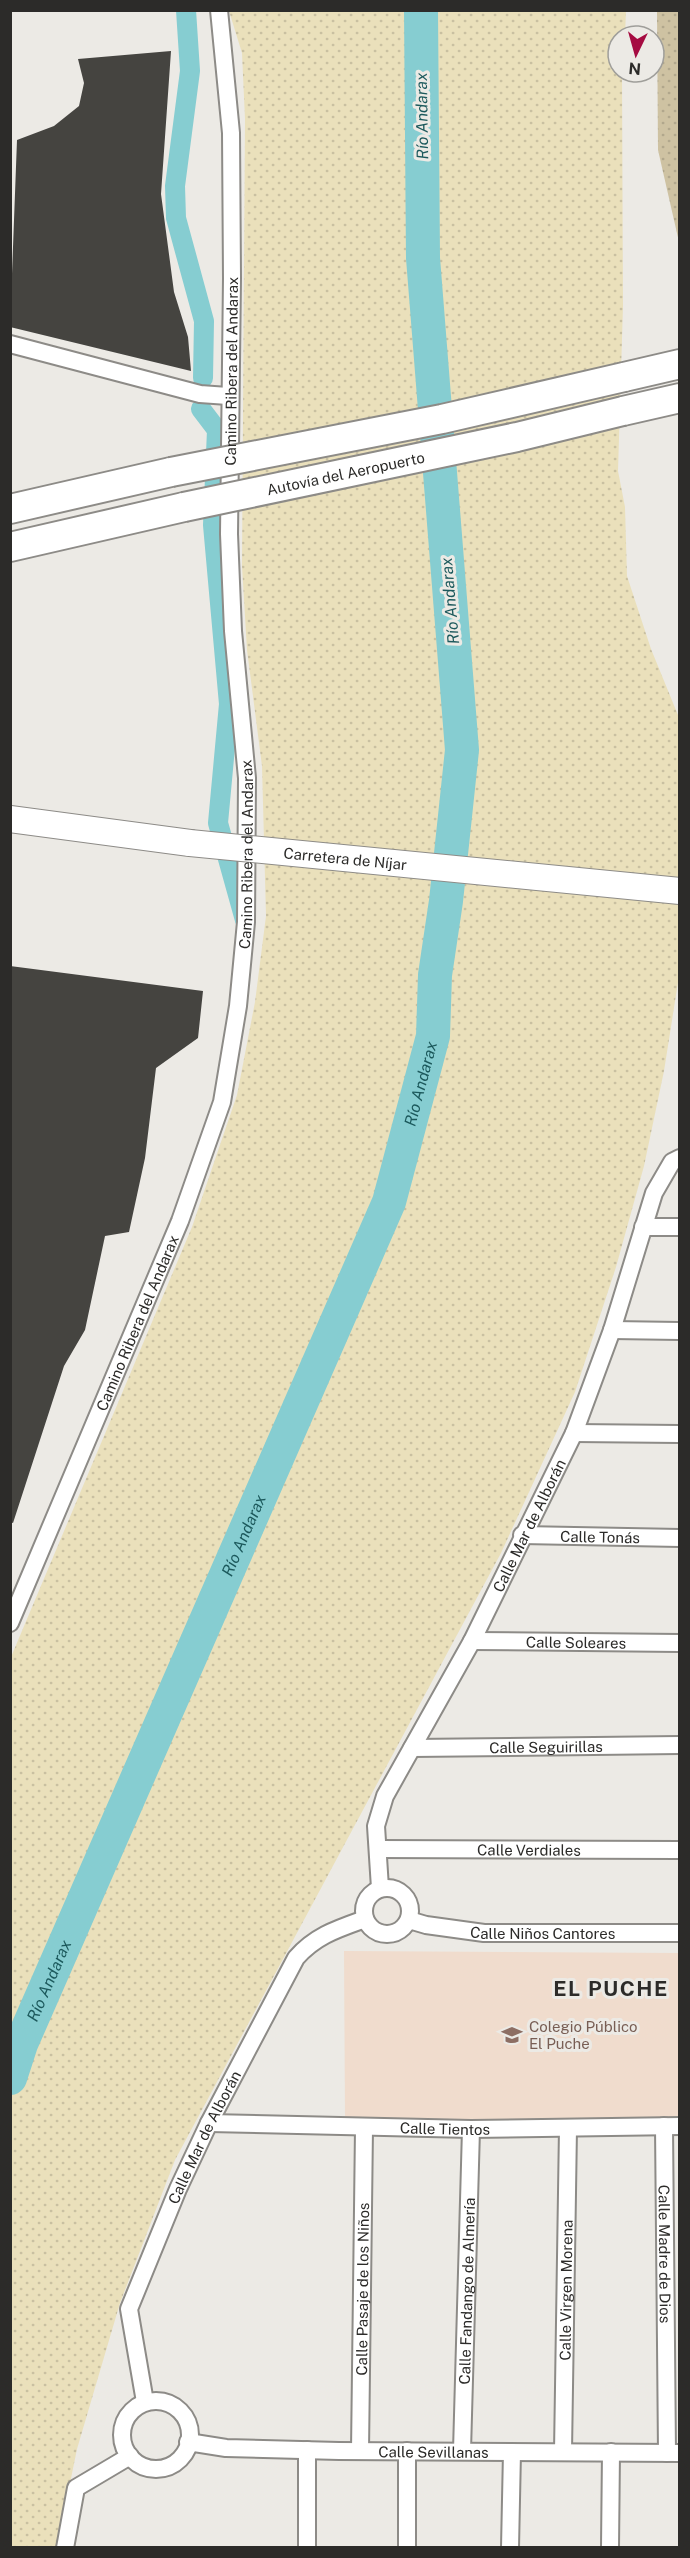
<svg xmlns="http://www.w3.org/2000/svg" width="690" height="2558" font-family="'Public Sans',sans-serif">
	<defs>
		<pattern id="sand-dots" width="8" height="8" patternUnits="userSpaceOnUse" patternTransform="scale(1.5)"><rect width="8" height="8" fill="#eae0bb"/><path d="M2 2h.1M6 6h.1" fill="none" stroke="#c9c0a1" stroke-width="1.8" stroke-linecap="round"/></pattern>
		<pattern id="park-dots" width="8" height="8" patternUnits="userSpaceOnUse" patternTransform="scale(1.5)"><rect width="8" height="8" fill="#cec2a2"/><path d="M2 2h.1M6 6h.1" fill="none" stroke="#b1a78c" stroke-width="1.8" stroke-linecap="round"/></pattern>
	</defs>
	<rect width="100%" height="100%" fill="#eceae5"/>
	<path fill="#f0dccd" d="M 344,1951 L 679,1953 L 679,2126 L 345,2118 Z"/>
	<path fill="url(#sand-dots)" d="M 229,11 L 626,11 L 625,36 L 618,36 L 618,72 L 622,72 L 623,306 L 618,471 L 625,507 L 627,576 L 651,649 L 680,720 L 679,976 L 664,1071 L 644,1166 L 616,1267 L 575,1392 L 501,1553 L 175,2160 L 120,2303 L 77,2449 L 57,2547 L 11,2548 L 11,1657 L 192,1227 L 237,1095 L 255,1002 L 266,916 L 262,766 L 247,650 L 242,566 L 245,119 L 242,53 Z"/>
	<path fill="url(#park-dots)" d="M 657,11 L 679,11 L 679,242 L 658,150 Z"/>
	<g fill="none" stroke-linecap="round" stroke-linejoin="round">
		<g stroke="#86cdd1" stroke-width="20">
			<path d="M 186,10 L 190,71 L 175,186 L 176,218 L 204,321 L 203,378"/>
			<path d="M 201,409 L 217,430 L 213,525 L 229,704 L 218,823 L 245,920"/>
		</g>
		<path stroke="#86cdd1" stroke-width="34" id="s1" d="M 10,2078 L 21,2044 L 389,1202 L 433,1036 L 435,975 L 446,901 L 462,750 L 423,258 L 421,10"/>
	</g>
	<g fill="#454440">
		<path d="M 171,51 L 161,194 L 174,292 L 188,337 L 191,371 L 10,327 L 17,140 L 54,126 L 79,106 L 84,83 L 78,59 Z"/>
		<path d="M 10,966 L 203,991 L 198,1038 L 156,1068 L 145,1158 L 129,1232 L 105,1236 L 85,1330 L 64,1366 L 13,1523 L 10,1522 Z"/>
	</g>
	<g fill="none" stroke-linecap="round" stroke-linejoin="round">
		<g stroke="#8d8b87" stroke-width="20">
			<g id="street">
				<path d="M 10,344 L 200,394 L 228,396"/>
				<path d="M 643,1227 L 680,1227"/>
				<path d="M 612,1330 L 680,1331"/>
				<path d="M 574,1433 L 680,1434"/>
				<path id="s2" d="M 522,1535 L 680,1538"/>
				<path id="s3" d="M 10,1623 L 180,1221 L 222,1102 L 238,1006 L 246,922 L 247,778 L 233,631 L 229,534 L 232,278 L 231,133 L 219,10"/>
				<path id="s4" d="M 472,1641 L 680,1643"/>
				<path id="s5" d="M 412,1748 L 680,1745"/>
				<path id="s6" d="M 379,1849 L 680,1850"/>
				<circle cx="387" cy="1911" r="23"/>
				<path id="s7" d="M 380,1888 L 376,1826 L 385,1796 L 472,1641 L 574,1433 L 612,1330 L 654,1193 L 672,1162 L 680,1158"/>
				<path id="s8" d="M 409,1920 L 426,1925 L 484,1933 L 680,1933"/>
				<path id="s9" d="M 209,2123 L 471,2129 L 680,2126"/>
				<path id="s10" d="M 664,2126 L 667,2453"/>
				<circle cx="156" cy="2435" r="34"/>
				<path id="s11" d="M 145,2402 L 129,2309 L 178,2189 L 209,2123 L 296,1958 C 315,1936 337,1929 365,1919"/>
				<path id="s12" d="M 188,2442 L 226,2448 L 339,2451 L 680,2453"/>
				<path d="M 307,2450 L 307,2548"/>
				<path id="s13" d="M 360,2451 L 364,2128"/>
				<path id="s14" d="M 462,2451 L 471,2129"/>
				<path id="s15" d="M 563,2452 L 568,2128"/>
				<path d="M 65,2548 L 76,2488 L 130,2456"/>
				<path d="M 407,2548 L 407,2451"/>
				<path d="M 510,2548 L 512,2452"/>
				<path d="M 610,2548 L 611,2452"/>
			</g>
		</g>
		<g stroke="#8d8b87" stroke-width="28">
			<path id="primary" d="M 10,819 L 190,843"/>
		</g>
		<g stroke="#8d8b87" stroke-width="32">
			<g id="highway">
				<path d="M 624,377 L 680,364"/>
				<path d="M 623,411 L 680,398"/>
				<path d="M 10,509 L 171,472"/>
				<path d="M 10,547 L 184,507"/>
			</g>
		</g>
		<use href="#street" stroke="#fff" stroke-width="16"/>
		<use href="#primary" stroke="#fff" stroke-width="26"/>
		<use href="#highway" stroke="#fff" stroke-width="28"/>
		<g stroke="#8d8b87" stroke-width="28" stroke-linecap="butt">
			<g id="primary-bridge">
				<path id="s16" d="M 190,843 L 680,891"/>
			</g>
		</g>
		<g stroke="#8d8b87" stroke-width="32" stroke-linecap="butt">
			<g id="highway-bridge">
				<path d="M 171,472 L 442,419 L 624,377"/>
				<path id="s17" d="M 184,507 L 517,437 L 623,411"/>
			</g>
		</g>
		<use href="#primary-bridge" stroke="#fff" stroke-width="26"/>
		<use href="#highway-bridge" stroke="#fff" stroke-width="28"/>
	</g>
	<defs>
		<g id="school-bare" transform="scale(1.62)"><path d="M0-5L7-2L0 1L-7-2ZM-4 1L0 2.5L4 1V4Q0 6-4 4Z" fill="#8d6e63" stroke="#eceae5" stroke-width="2.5" paint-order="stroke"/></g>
	</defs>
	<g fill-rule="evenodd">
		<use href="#school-bare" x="512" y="2035"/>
	</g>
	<g text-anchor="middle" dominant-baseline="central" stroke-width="6" stroke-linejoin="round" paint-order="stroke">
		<g font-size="15" fill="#2c2b29" stroke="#eceae5">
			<text stroke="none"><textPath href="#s3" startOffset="1296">Camino Ribera del Andarax</textPath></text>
			<text stroke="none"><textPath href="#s17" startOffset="165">Autovía del Aeropuerto</textPath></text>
			<text stroke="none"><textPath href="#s3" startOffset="812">Camino Ribera del Andarax</textPath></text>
			<text stroke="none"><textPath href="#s16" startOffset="156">Carretera de Níjar</textPath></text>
			<text stroke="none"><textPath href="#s3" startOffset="326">Camino Ribera del Andarax</textPath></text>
			<text stroke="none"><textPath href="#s7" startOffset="400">Calle Mar de Alborán</textPath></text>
			<text stroke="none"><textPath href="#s2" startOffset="78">Calle Tonás</textPath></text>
			<text stroke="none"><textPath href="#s4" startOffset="104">Calle Soleares</textPath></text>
			<text stroke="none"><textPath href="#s5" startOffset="134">Calle Seguirillas</textPath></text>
			<text stroke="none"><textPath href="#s6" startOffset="150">Calle Verdiales</textPath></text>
			<text stroke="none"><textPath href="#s8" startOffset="135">Calle Niños Cantores</textPath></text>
			<text stroke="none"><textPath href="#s9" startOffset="236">Calle Tientos</textPath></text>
			<text stroke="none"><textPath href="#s11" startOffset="282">Calle Mar de Alborán</textPath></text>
			<text stroke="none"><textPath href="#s10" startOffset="128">Calle Madre de Dios</textPath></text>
			<text stroke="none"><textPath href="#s13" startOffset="162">Calle Pasaje de los Niños</textPath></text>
			<text stroke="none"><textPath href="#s14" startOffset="160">Calle Fandango de Almería</textPath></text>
			<text stroke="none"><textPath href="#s15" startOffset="162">Calle Virgen Morena</textPath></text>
			<text stroke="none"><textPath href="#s12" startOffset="246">Calle Sevillanas</textPath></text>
		</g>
		<g font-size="15" fill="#785e54" stroke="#eceae5" text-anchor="start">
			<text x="529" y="2026">Colegio Público<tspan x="529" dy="17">El Puche</tspan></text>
		</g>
		<g font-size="16" font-style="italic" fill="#1c595c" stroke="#eceae5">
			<text transform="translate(422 116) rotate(-91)">Río Andarax</text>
			<text transform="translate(450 601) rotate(-95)">Río Andarax</text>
			<text stroke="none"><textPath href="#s1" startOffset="1077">Río Andarax</textPath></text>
			<text stroke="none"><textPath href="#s1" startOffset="591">Río Andarax</textPath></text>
			<text stroke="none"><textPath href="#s1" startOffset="105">Río Andarax</textPath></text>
		</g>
		<g font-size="21" font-weight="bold" letter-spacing="1.5" fill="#2c2b29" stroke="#eceae5">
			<text x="611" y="1988">EL PUCHE</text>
		</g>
	</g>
	<rect width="690" height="2558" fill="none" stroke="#2c2b29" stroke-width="24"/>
	<g transform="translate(636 54) rotate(185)"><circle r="28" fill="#eceae5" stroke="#9f9e9a" stroke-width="1.5"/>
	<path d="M0-4.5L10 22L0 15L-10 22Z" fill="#a50b41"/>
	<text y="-9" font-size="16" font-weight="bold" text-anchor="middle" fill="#2c2b29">N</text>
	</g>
</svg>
